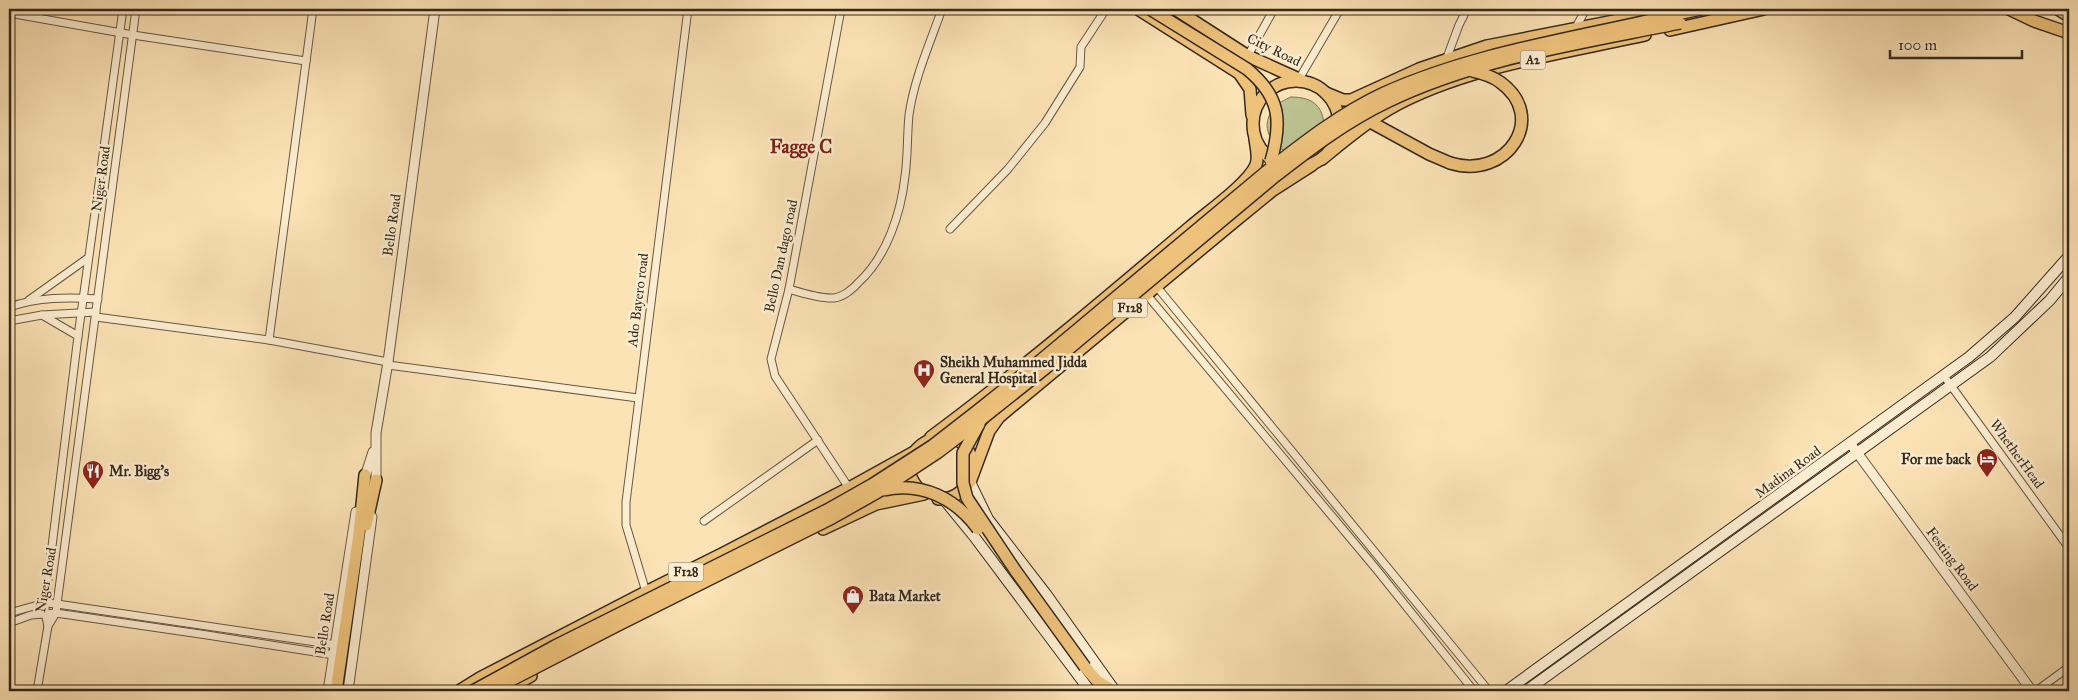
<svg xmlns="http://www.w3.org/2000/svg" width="2078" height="700" font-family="'IM FELL Great Primer',serif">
	<rect width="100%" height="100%" fill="#fce3b6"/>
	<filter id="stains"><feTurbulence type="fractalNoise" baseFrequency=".004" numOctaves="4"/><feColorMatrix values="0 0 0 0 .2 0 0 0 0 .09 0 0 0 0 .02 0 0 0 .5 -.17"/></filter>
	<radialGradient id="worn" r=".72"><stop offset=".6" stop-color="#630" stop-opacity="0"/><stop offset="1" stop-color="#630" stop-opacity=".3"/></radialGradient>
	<path fill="#bcc491" stroke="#787657" d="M 1291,97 C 1315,97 1325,108 1324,132 L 1289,153 C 1259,140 1260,109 1291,97 Z"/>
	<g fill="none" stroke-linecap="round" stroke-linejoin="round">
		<g stroke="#665843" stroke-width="9">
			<g id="minor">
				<path d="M 841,9 L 789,289 L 771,359 L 775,376 L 849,488"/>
				<path d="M 9,13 L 133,35 L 306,61"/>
				<path d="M 1576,27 L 1586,9"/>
				<path d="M 1246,59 L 1274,9"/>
				<path d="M 1446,60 L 1459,25 L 1467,9"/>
				<path d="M 1299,79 L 1340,9"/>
				<path d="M 950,229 L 1008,169 L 1045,123 L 1080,67 L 1081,47 L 1106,9"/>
				<path d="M 1157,287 L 1489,691"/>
				<path d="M 789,289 C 802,293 820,299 834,298 C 843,297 853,289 859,282 C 887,256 901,213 905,176 C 908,155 907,135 909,115 C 914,79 930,43 942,9"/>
				<path d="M 1147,295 L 1377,570 L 1474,691"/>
				<path d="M 29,300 L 88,258"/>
				<path d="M 9,307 C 39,297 67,297 98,299"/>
				<path d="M 42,315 L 78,336"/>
				<path d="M 96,317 L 269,340 L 388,362"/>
				<path d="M 9,321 L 42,315 L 96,312"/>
				<path d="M 269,340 L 313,9"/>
				<path d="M 388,365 L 638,398"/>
				<path d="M 1944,376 L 2069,548"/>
				<path d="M 704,521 L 818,440"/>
				<path d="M 646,592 L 626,525 L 626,502 L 688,9"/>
				<path d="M 9,613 L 45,603 L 57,604 L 336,645"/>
				<path d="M 9,623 L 31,615 L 56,613 L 207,635 L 334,655"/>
				<path d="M 48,626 L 45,613 L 45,603 L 78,336 L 123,9"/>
				<path d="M 37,691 L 48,626 L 56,613 L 57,604 L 136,9"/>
				<path d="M 2036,691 L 2069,667"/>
			</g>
		</g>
		<g stroke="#665843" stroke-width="11">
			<g id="tertiary">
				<path d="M 1850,443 L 2032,691"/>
				<path d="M 364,480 L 373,452"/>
				<path d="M 376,484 L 376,433 L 388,362 L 435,9"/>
				<path d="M 328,691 L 356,512"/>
				<path d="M 348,691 L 372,517"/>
			</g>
		</g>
		<g stroke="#34291d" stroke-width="12">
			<g id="secondary">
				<path d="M 970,482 L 988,519 L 1046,594 L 1115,691"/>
				<path d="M 946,502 L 973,535 L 1090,691"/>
				<path d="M 1506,691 L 1969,357 L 2015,317 L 2069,256"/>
				<path d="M 1526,691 L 1990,357 L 2050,300 L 2069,277"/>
			</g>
		</g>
		<g stroke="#34291d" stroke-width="14">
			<g id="primary">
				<path d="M 1677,14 L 1701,9"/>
				<path d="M 931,437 C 1020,371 1105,299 1190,227 C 1206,213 1248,184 1256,165 C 1259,157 1256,147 1255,139"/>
				<path d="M 923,493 C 874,450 972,402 973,473"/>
				<path d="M 938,499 C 952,500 961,493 970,482 L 989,431 L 999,417 L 1235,221 L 1273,190 L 1312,165"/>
				<path d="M 366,525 L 376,480"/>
				<path d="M 823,529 L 876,504 L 924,494"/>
				<path d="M 1085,667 L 1097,681 L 1113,691"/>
				<path d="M 336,691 L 359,534 L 365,475"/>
				<path d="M 459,691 L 480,678 L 646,592 L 722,554 L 849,488 L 914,452"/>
				<path d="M 504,691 L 531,676"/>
			</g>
		</g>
		<g stroke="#34291d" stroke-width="14">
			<g id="trunk">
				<path d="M 1138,9 L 1239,73 L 1250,89 L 1252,115"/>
				<path d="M 1175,9 L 1248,56 L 1301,80"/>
				<path d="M 2009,9 L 2034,21 L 2069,33"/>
				<path d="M 2058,9 L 2069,16"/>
				<path d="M 1670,30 L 1764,9"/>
				<circle cx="1296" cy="124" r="43"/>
				<path d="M 1326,93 L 1343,100 L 1351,100 L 1419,69 L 1487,46 L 1675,9"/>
				<path d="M 1365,119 L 1429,154 L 1450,163"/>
				<path d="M 1322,159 C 1344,141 1365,123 1389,109 C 1460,68 1564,53 1645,35"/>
			</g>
		</g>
		<use href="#minor" stroke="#fdedd0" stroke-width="7"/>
		<use href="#tertiary" stroke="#fdedd0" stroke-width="9"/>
		<use href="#secondary" stroke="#fdedd0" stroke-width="10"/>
		<use href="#primary" stroke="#eec27b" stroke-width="11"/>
		<use href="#trunk" stroke="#eec27b" stroke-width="11"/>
		<g stroke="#34291d" stroke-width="14" stroke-linecap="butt">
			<g id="primary-bridge">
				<path d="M 979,424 L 963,453 L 963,483 L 967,498 L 1015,570 L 1085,667"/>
				<path d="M 884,490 C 922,481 956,499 978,529"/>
				<path d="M 473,691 L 555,646 L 827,510 L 873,484 L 932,446 L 977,411 L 1041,360 L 1267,171 C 1304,142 1341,113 1384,93 C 1478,51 1578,38 1677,14"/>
				<path d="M 490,691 L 616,626 L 832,518 L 878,492 L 937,453 L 983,418 L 1047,367 L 1273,178 C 1309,150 1345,122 1387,102 C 1478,58 1582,43 1680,23"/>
			</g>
		</g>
		<g stroke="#34291d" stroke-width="14" stroke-linecap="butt">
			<g id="trunk-bridge">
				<path d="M 1150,9 L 1247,69 C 1281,97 1282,122 1271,161"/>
				<path d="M 1450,163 C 1507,181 1549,117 1500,82 C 1492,76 1481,73 1472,71"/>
			</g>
		</g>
		<use href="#primary-bridge" stroke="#eec27b" stroke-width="11"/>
		<use href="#trunk-bridge" stroke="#eec27b" stroke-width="11"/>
	</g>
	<defs>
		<g id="hospital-pin" transform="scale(1.125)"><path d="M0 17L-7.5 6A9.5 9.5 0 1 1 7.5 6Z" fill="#8f2418" stroke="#fdedd0"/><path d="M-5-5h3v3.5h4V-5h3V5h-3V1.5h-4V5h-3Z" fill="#fff"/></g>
		<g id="hotel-pin" transform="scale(1.125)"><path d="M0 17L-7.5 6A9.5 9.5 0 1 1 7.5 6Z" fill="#8f2418" stroke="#fdedd0"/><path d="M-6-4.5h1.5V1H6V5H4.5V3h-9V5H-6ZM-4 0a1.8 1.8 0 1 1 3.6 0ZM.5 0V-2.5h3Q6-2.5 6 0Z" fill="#fff"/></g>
		<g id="restaurant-pin" transform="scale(1.125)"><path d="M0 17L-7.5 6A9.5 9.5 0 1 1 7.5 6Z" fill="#8f2418" stroke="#fdedd0"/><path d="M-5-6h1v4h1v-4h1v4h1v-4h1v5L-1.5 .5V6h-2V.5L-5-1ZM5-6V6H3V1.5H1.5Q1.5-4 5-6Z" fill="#fff"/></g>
		<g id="shop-pin" transform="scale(1.125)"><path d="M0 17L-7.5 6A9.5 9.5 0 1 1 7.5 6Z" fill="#8f2418" stroke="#fdedd0"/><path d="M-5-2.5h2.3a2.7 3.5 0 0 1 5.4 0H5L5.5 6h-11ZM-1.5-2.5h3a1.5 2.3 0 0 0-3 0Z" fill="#fff"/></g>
	</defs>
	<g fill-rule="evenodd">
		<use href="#hospital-pin" x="924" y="370"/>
		<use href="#hotel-pin" x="1987" y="459"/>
		<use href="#restaurant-pin" x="93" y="471"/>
		<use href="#shop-pin" x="853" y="596"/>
	</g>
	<g text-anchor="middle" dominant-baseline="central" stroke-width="5" stroke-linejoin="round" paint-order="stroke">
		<g fill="#fdedd0" stroke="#706453" stroke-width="1">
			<rect x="1520.5" y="50.5" width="25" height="19" rx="4"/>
			<rect x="1112.5" y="298.5" width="35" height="19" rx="4"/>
			<rect x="668.5" y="562.5" width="35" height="19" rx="4"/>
		</g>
		<g font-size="12" font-weight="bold" fill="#34291d">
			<text x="1533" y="60">A2</text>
			<text x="1130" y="308">F128</text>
			<text x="686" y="572">F128</text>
		</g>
		<g font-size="14" fill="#34291d" stroke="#fdedd0">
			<text transform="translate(1274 50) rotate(26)">City Road</text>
			<text transform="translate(101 179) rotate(-82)">Niger Road</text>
			<text transform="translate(392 225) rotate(-82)">Bello Road</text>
			<text transform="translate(781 256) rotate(-78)">Bello Dan dago road</text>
			<text transform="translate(638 300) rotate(-83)">Ado Bayero road</text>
			<text transform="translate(2017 454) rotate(54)">WhetherHead</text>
			<text transform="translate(1788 472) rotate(-36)">Madina Road</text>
			<text transform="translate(1952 559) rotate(53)">Festing Road</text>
			<text transform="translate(46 580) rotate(-80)">Niger Road</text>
			<text transform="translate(325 624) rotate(-81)">Bello Road</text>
		</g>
		<g font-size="14" font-weight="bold" fill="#34291d" stroke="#fdedd0" text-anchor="start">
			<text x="940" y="362">Sheikh Muhammed Jidda<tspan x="940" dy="16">General Hospital</tspan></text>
			<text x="1971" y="459" text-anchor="end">For me back</text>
			<text x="109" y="471">Mr. Bigg's</text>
			<text x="869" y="596">Bata Market</text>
		</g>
		<g font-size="19" font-weight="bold" fill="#7a1f14" stroke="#fdedd0">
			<text x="801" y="146">Fagge C</text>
		</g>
	</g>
	<rect width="2078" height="700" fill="none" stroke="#fce3b6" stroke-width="30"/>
	<rect x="10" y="10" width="2058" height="680" fill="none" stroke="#34291d" stroke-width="2.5"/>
	<rect x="15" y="15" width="2048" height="670" fill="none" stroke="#34291d"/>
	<path d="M1890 50v8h132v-8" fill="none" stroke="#34291d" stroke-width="2.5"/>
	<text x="1898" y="50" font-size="15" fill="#34291d" stroke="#fdedd0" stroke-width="4" paint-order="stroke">100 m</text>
	<rect width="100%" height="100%" filter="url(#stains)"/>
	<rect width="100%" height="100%" fill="url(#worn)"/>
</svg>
